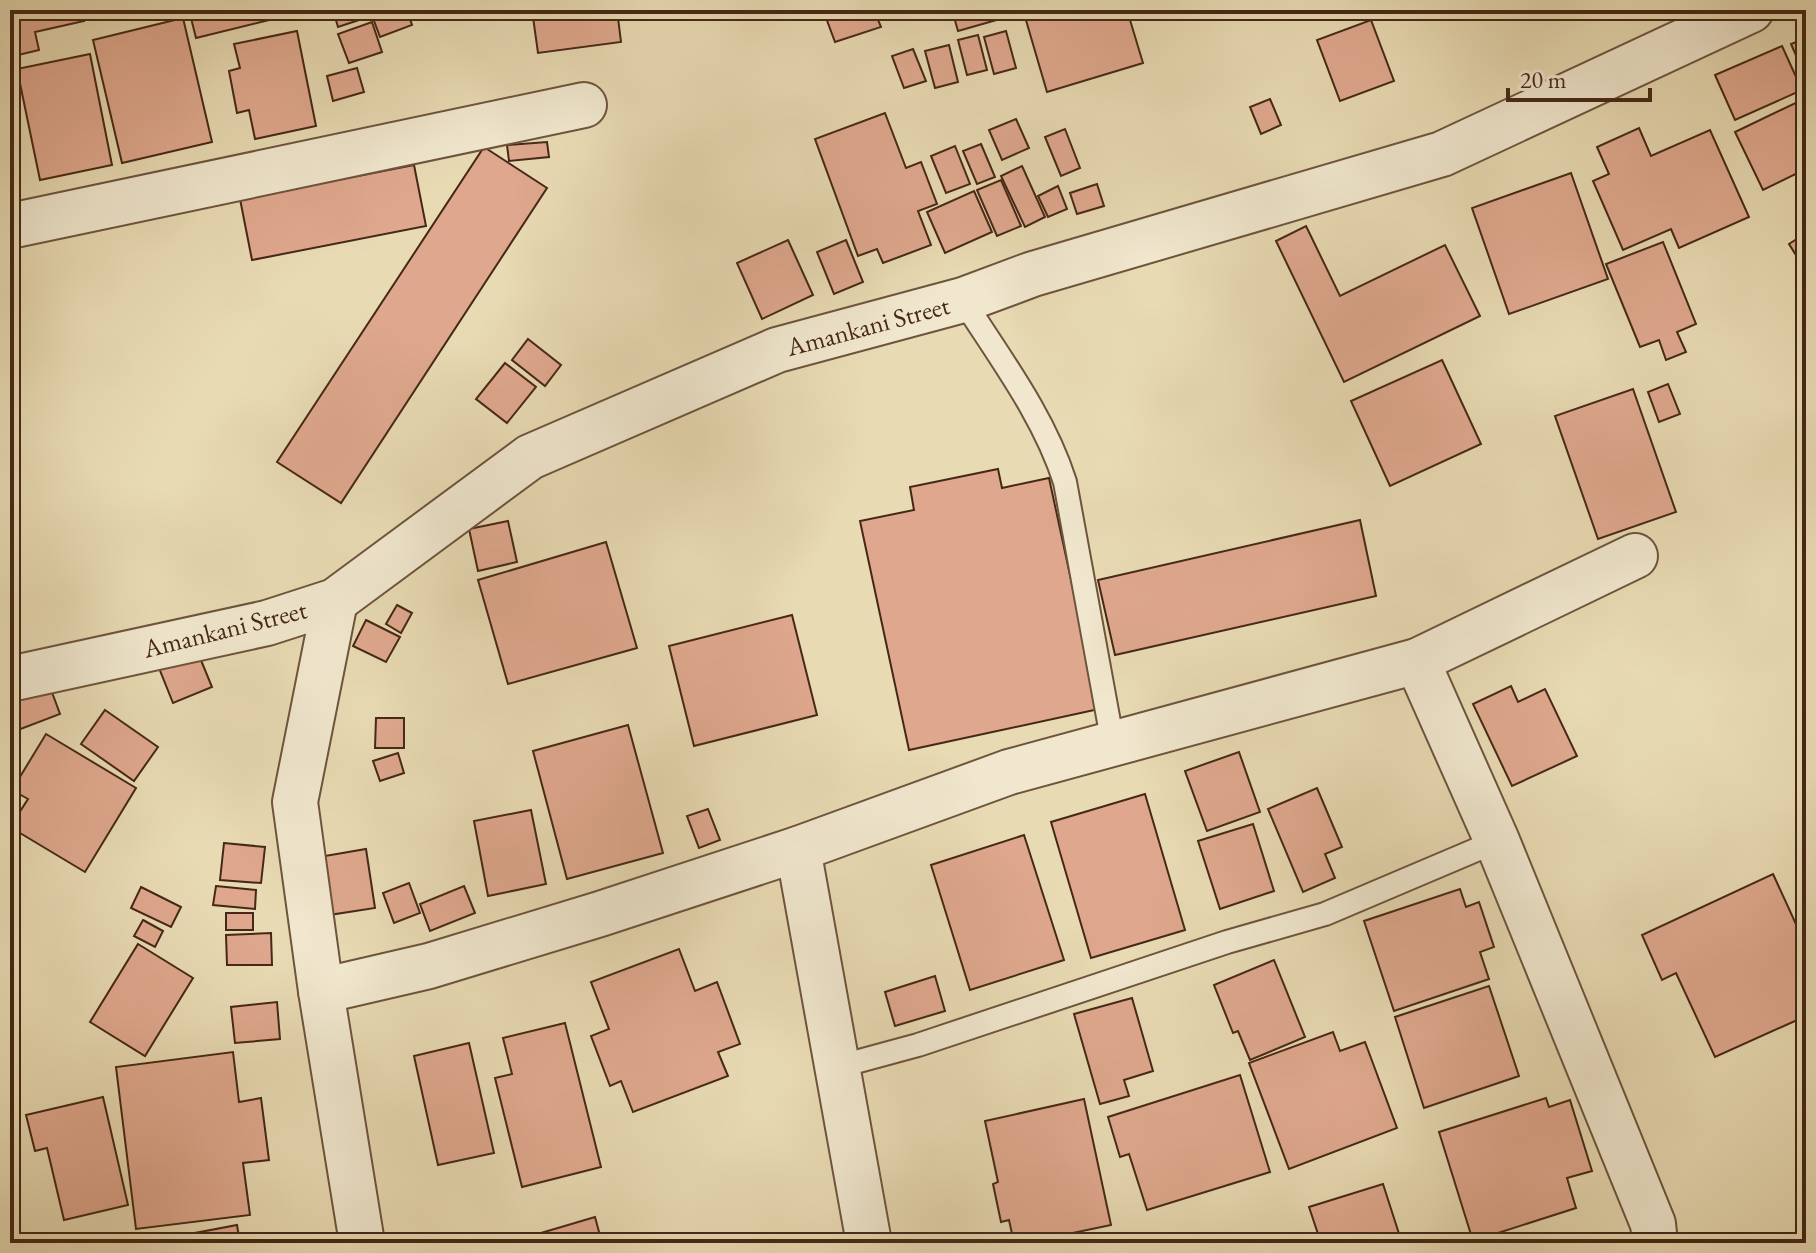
<svg xmlns="http://www.w3.org/2000/svg" width="1816" height="1253" font-family="'EB Garamond',serif">
	<rect width="100%" height="100%" fill="#e8dab3"/>
	<filter id="stains"><feTurbulence type="fractalNoise" baseFrequency=".0025" numOctaves="4"/><feColorMatrix values="0 0 0 0 .2 0 0 0 0 .09 0 0 0 0 .02 0 0 0 .5 -.17"/></filter>
	<radialGradient id="worn" r=".72"><stop offset=".6" stop-color="#630" stop-opacity="0"/><stop offset="1" stop-color="#630" stop-opacity=".3"/></radialGradient>
	<g fill="#dfa88e" stroke="#452816" stroke-width="2">
		<path d="M 10,10 L 81,10 L 84,21 L 35,32 L 39,50 L 10,57 Z"/>
		<path d="M 189,10 L 293,10 L 294,14 L 196,38 Z"/>
		<path d="M 333,10 L 363,10 L 365,18 L 338,27 Z"/>
		<path d="M 370,10 L 407,10 L 412,25 L 380,37 Z"/>
		<path d="M 532,10 L 617,10 L 621,42 L 538,53 Z"/>
		<path d="M 623,10 L 675,10 L 624,18 Z"/>
		<path d="M 839,10 L 874,10 L 881,27 L 835,42 L 825,15 Z"/>
		<path d="M 952,10 L 1005,10 L 1007,17 L 958,31 Z"/>
		<path d="M 1023,10 L 1127,10 L 1143,63 L 1047,92 Z"/>
		<path d="M 183,18 L 212,142 L 122,163 L 93,40 Z"/>
		<path d="M 1371,20 L 1394,81 L 1340,101 L 1317,40 Z"/>
		<path d="M 372,22 L 382,52 L 349,63 L 338,34 Z"/>
		<path d="M 297,31 L 316,126 L 255,139 L 249,110 L 237,113 L 229,71 L 240,68 L 234,44 Z"/>
		<path d="M 1006,31 L 1016,68 L 994,74 L 984,37 Z"/>
		<path d="M 978,35 L 987,70 L 967,75 L 958,40 Z"/>
		<path d="M 1806,38 L 1806,76 L 1805,76 L 1791,44 Z"/>
		<path d="M 949,45 L 958,82 L 935,88 L 925,51 Z"/>
		<path d="M 1782,46 L 1802,90 L 1735,120 L 1715,75 Z"/>
		<path d="M 913,49 L 926,81 L 904,88 L 892,56 Z"/>
		<path d="M 90,54 L 112,165 L 40,180 L 17,69 Z"/>
		<path d="M 357,68 L 364,92 L 333,101 L 327,76 Z"/>
		<path d="M 1806,98 L 1806,169 L 1763,190 L 1735,132 Z"/>
		<path d="M 1270,99 L 1281,125 L 1261,134 L 1250,107 Z"/>
		<path d="M 885,113 L 906,168 L 921,162 L 937,204 L 918,211 L 931,245 L 883,263 L 877,249 L 858,256 L 815,139 Z"/>
		<path d="M 1016,119 L 1029,148 L 1002,160 L 989,130 Z"/>
		<path d="M 1639,128 L 1651,156 L 1710,130 L 1749,217 L 1679,248 L 1671,229 L 1623,250 L 1593,181 L 1609,174 L 1597,147 Z"/>
		<path d="M 1065,129 L 1080,168 L 1061,176 L 1045,137 Z"/>
		<path d="M 547,142 L 549,157 L 509,161 L 507,145 Z"/>
		<path d="M 981,144 L 995,177 L 977,184 L 963,151 Z"/>
		<path d="M 955,146 L 970,184 L 946,193 L 931,156 Z"/>
		<path d="M 484,147 L 547,188 L 341,503 L 277,462 Z"/>
		<path d="M 414,165 L 426,226 L 252,260 L 240,199 Z"/>
		<path d="M 1022,166 L 1045,217 L 1025,227 L 1001,176 Z"/>
		<path d="M 1571,173 L 1608,279 L 1509,314 L 1472,208 Z"/>
		<path d="M 1001,180 L 1021,226 L 997,236 L 977,190 Z"/>
		<path d="M 1097,184 L 1104,206 L 1077,214 L 1070,193 Z"/>
		<path d="M 1058,186 L 1067,209 L 1048,217 L 1038,196 Z"/>
		<path d="M 974,191 L 992,232 L 945,253 L 927,212 Z"/>
		<path d="M 1306,226 L 1340,296 L 1445,245 L 1480,316 L 1344,382 L 1276,241 Z"/>
		<path d="M 1806,233 L 1806,271 L 1789,244 Z"/>
		<path d="M 788,240 L 813,295 L 762,319 L 737,263 Z"/>
		<path d="M 846,240 L 863,282 L 834,294 L 817,252 Z"/>
		<path d="M 1663,242 L 1696,324 L 1677,332 L 1686,352 L 1666,360 L 1659,340 L 1640,347 L 1606,264 Z"/>
		<path d="M 528,339 L 561,365 L 545,386 L 512,360 Z"/>
		<path d="M 1442,360 L 1481,444 L 1390,486 L 1351,401 Z"/>
		<path d="M 505,363 L 536,387 L 507,423 L 476,399 Z"/>
		<path d="M 1668,384 L 1680,414 L 1659,422 L 1648,392 Z"/>
		<path d="M 1633,389 L 1676,512 L 1598,539 L 1555,416 Z"/>
		<path d="M 998,469 L 1002,488 L 1049,478 L 1099,709 L 909,750 L 860,521 L 914,510 L 910,487 Z"/>
		<path d="M 1360,520 L 1376,596 L 1115,655 L 1098,580 Z"/>
		<path d="M 508,521 L 517,562 L 478,571 L 469,529 Z"/>
		<path d="M 606,542 L 637,648 L 508,684 L 478,580 Z"/>
		<path d="M 397,605 L 412,613 L 401,633 L 386,624 Z"/>
		<path d="M 792,615 L 817,715 L 694,746 L 669,646 Z"/>
		<path d="M 366,620 L 400,637 L 386,662 L 353,646 Z"/>
		<path d="M 196,648 L 212,687 L 173,703 L 157,663 Z"/>
		<path d="M 1511,686 L 1518,702 L 1545,689 L 1577,756 L 1512,786 L 1473,704 Z"/>
		<path d="M 50,687 L 60,714 L 10,733 L 10,703 Z"/>
		<path d="M 105,710 L 158,747 L 134,781 L 81,744 Z"/>
		<path d="M 376,718 L 404,718 L 404,748 L 375,748 Z"/>
		<path d="M 628,725 L 663,853 L 567,879 L 533,751 Z"/>
		<path d="M 46,734 L 136,788 L 85,872 L 10,827 L 28,799 L 12,790 Z"/>
		<path d="M 1239,752 L 1260,812 L 1207,831 L 1185,771 Z"/>
		<path d="M 398,753 L 404,773 L 380,781 L 373,761 Z"/>
		<path d="M 1317,788 L 1342,847 L 1325,854 L 1335,878 L 1303,892 L 1268,809 Z"/>
		<path d="M 1145,794 L 1185,930 L 1091,958 L 1051,822 Z"/>
		<path d="M 708,809 L 720,840 L 699,848 L 687,816 Z"/>
		<path d="M 531,810 L 546,884 L 488,896 L 474,821 Z"/>
		<path d="M 1253,824 L 1274,891 L 1220,909 L 1198,841 Z"/>
		<path d="M 1024,835 L 1064,960 L 970,990 L 931,865 Z"/>
		<path d="M 224,843 L 265,847 L 261,883 L 220,880 Z"/>
		<path d="M 366,849 L 375,908 L 329,915 L 319,857 Z"/>
		<path d="M 1773,874 L 1806,946 L 1806,1016 L 1715,1057 L 1676,973 L 1662,980 L 1642,935 Z"/>
		<path d="M 409,883 L 420,913 L 394,923 L 383,893 Z"/>
		<path d="M 216,886 L 256,890 L 255,909 L 213,905 Z"/>
		<path d="M 464,886 L 475,913 L 430,931 L 420,904 Z"/>
		<path d="M 141,887 L 181,907 L 171,927 L 131,908 Z"/>
		<path d="M 1460,889 L 1466,907 L 1479,902 L 1494,947 L 1480,952 L 1489,979 L 1394,1011 L 1364,921 Z"/>
		<rect x="226" y="913" width="27" height="17"/>
		<path d="M 143,920 L 163,931 L 155,947 L 134,936 Z"/>
		<path d="M 271,933 L 272,965 L 227,965 L 226,935 Z"/>
		<path d="M 138,944 L 193,978 L 145,1056 L 90,1022 Z"/>
		<path d="M 679,949 L 695,991 L 717,982 L 740,1044 L 718,1052 L 728,1076 L 633,1112 L 621,1081 L 610,1086 L 591,1036 L 609,1029 L 591,982 Z"/>
		<path d="M 1274,960 L 1305,1037 L 1250,1060 L 1238,1031 L 1233,1033 L 1214,985 Z"/>
		<path d="M 935,976 L 945,1011 L 895,1026 L 885,992 Z"/>
		<path d="M 1489,986 L 1519,1076 L 1424,1108 L 1395,1017 Z"/>
		<path d="M 1132,998 L 1153,1071 L 1124,1080 L 1129,1096 L 1100,1104 L 1074,1014 Z"/>
		<path d="M 277,1002 L 280,1039 L 235,1043 L 231,1007 Z"/>
		<path d="M 565,1023 L 601,1167 L 522,1187 L 495,1078 L 512,1074 L 503,1038 Z"/>
		<path d="M 1333,1032 L 1340,1051 L 1365,1042 L 1397,1128 L 1289,1169 L 1249,1063 Z"/>
		<path d="M 469,1043 L 494,1153 L 438,1165 L 414,1056 Z"/>
		<path d="M 233,1052 L 239,1102 L 261,1098 L 269,1160 L 243,1163 L 250,1215 L 136,1229 L 116,1067 Z"/>
		<path d="M 1240,1075 L 1270,1172 L 1147,1210 L 1129,1154 L 1120,1157 L 1108,1117 Z"/>
		<path d="M 103,1097 L 128,1205 L 64,1220 L 47,1148 L 35,1151 L 26,1115 Z"/>
		<path d="M 1546,1098 L 1549,1107 L 1570,1100 L 1592,1171 L 1567,1178 L 1576,1208 L 1473,1241 L 1439,1132 Z"/>
		<path d="M 1084,1099 L 1111,1225 L 1025,1243 L 1014,1243 L 1009,1220 L 1001,1222 L 993,1184 L 998,1182 L 985,1121 Z"/>
		<path d="M 1383,1184 L 1402,1243 L 1321,1243 L 1309,1207 Z"/>
		<path d="M 595,1217 L 602,1243 L 525,1243 L 524,1238 Z"/>
		<path d="M 237,1225 L 240,1243 L 142,1243 Z"/>
	</g>
	<g fill="none" stroke-linecap="round" stroke-linejoin="round">
		<g stroke="#6e543d" stroke-width="26">
			<g id="service">
				<path d="M 963,300 C 1000,358 1044,416 1065,482 L 1113,744"/>
				<path d="M 837,1067 L 918,1045 L 1227,942 L 1325,914 L 1497,841"/>
			</g>
		</g>
		<g stroke="#6e543d" stroke-width="48">
			<g id="minor">
				<path d="M 10,226 L 584,105"/>
				<path d="M 335,601 L 295,802 L 321,991 L 362,1243"/>
				<path d="M 1417,661 L 1497,841 L 1653,1224 L 1655,1243"/>
				<path d="M 10,679 L 267,623 L 335,601 L 530,457 L 777,350 L 963,300 L 1033,274 L 1442,154 L 1751,10"/>
				<path d="M 798,849 L 869,1243"/>
				<path d="M 321,991 L 429,966 L 600,914 L 798,849 L 1009,772 L 1417,661 L 1635,556"/>
			</g>
		</g>
		<use href="#service" stroke="#f0e7ce" stroke-width="22"/>
		<use href="#minor" stroke="#f0e7ce" stroke-width="44"/>
	</g>
	<g text-anchor="middle" dominant-baseline="central" stroke-width="6" stroke-linejoin="round" paint-order="stroke">
		<g font-size="26" fill="#452816" stroke="#f0e7ce">
			<text transform="translate(868 326) rotate(-15)">Amankani Street</text>
			<text transform="translate(225 629) rotate(-14)">Amankani Street</text>
		</g>
	</g>
	<rect width="1816" height="1253" fill="none" stroke="#e8dab3" stroke-width="40"/>
	<rect x="12" y="12" width="1792" height="1229" fill="none" stroke="#452816" stroke-width="4"/>
	<rect x="20" y="20" width="1776" height="1213" fill="none" stroke="#452816" stroke-width="2"/>
	<path d="M1508 88v12h142v-12" fill="none" stroke="#452816" stroke-width="4"/>
	<text x="1520" y="88" font-size="24" fill="#452816" stroke="#f0e7ce" stroke-width="6" paint-order="stroke">20 m</text>
	<rect width="100%" height="100%" filter="url(#stains)"/>
	<rect width="100%" height="100%" fill="url(#worn)"/>
</svg>
